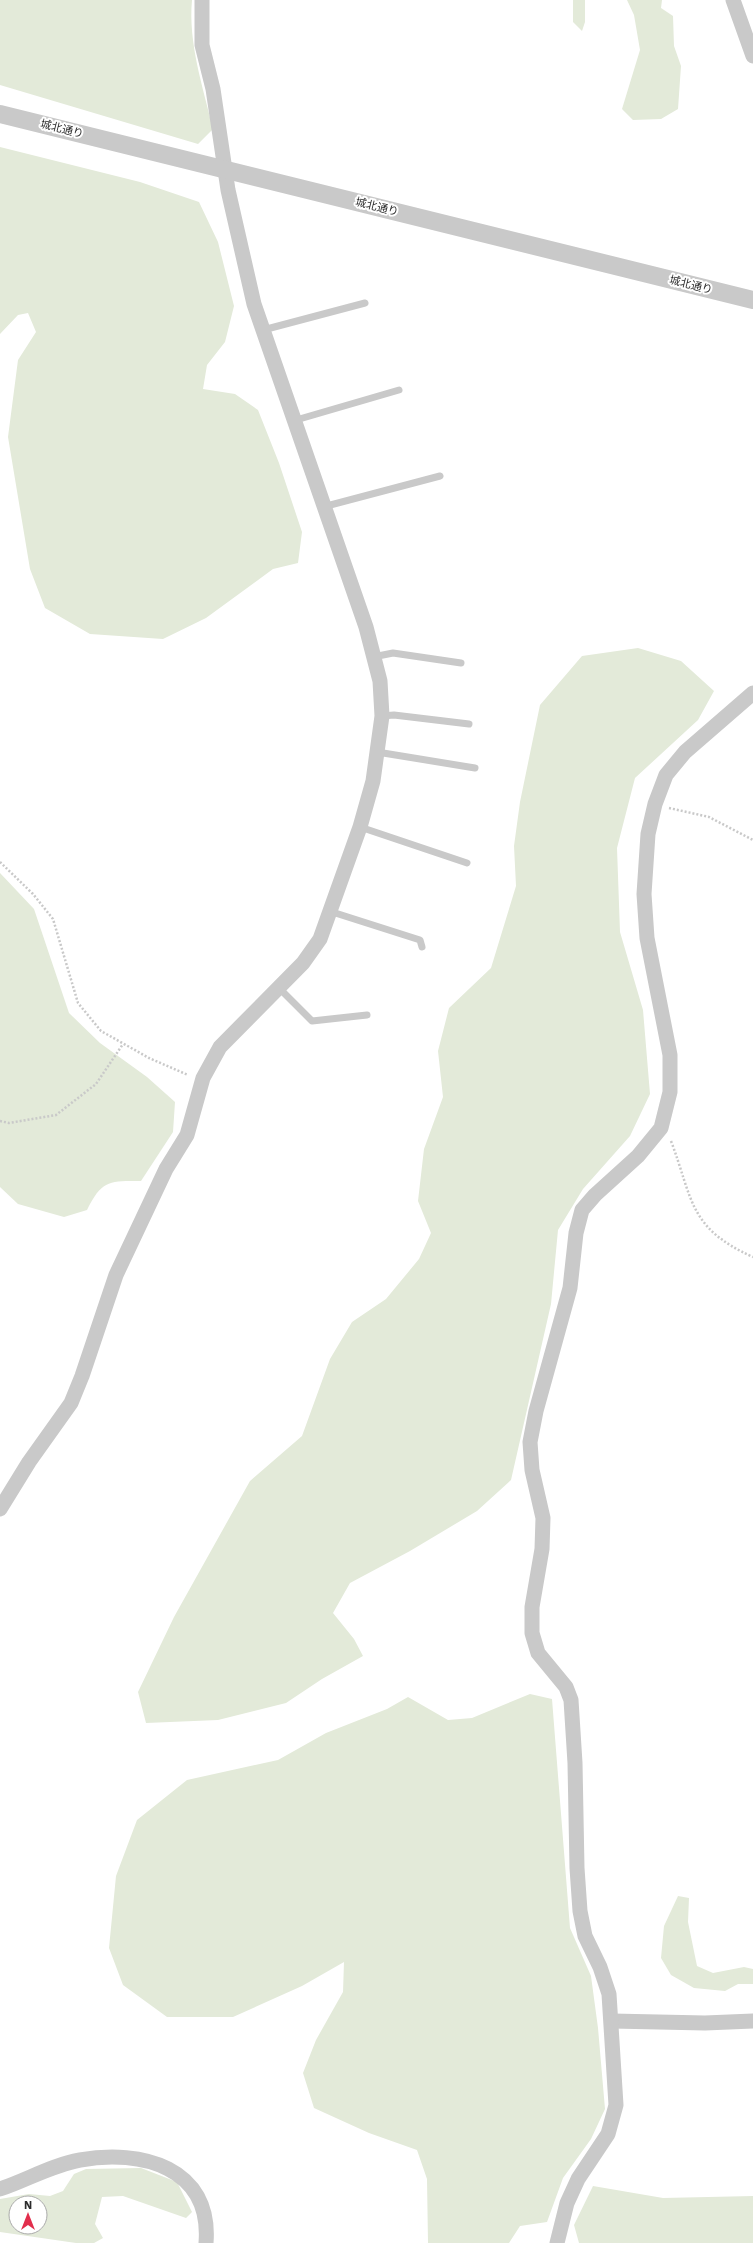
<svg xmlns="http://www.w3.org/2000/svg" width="753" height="2243" font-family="'Work Sans','Noto Sans JP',sans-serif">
	<rect width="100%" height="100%" fill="#fff"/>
	<g fill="#e3ead9" fill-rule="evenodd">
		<path d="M 0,0 L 192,0 C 188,43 203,87 213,129 L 198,144 L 0,85 Z"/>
		<path d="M 573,0 L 585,0 L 585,22 L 582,31 L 573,22 Z"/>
		<path d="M 627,0 L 662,0 L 661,8 L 673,16 L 674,46 L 681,66 L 678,109 L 661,119 L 633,120 L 622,109 L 640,50 L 634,15 Z"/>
		<path d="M 0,147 L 140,182 L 199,202 L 218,242 L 234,306 L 225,342 L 207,365 L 203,389 L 235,394 L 258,410 L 279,463 L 302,532 L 298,563 L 273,569 L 206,618 L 163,639 L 90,634 L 45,608 L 30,569 L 8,437 L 18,360 L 36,332 L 28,313 L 18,315 L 0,334 Z"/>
		<path d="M 638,648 L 681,661 L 714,691 L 698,720 L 635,778 L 617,848 L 620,932 L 643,1010 L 650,1094 L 630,1136 L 583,1189 L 558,1230 L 551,1304 L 511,1480 L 477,1511 L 410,1551 L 350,1583 L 333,1613 L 354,1639 L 363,1656 L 322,1679 L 286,1703 L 218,1720 L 146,1723 L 138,1692 L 174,1617 L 250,1481 L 302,1436 L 330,1359 L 352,1322 L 386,1299 L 419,1259 L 431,1233 L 418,1201 L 424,1149 L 443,1097 L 438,1051 L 449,1008 L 491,968 L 516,886 L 514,846 L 520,802 L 540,705 L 582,656 Z"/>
		<path d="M 0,873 L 34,909 L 69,1013 L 100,1043 L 147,1077 L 175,1102 L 173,1132 L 141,1181 C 109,1181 102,1180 87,1210 L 64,1217 L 18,1204 L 0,1187 Z"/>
		<path d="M 530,1694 L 552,1699 L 570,1928 L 591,1976 L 598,2028 L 605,2109 L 591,2139 L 563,2178 L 547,2222 L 520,2226 L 509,2243 L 428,2243 L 427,2179 L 417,2150 L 369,2133 L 314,2108 L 303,2073 L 316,2040 L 343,1992 L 344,1962 L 302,1986 L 233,2017 L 167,2017 L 123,1985 L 109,1948 L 116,1876 L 137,1820 L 187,1780 L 278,1760 L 326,1733 L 387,1709 L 408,1697 L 448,1720 L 472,1718 Z"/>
		<path d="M 678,1896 L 689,1898 L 688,1922 L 697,1966 L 713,1973 L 744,1967 L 753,1969 L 753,1984 L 738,1984 L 725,1991 L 694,1988 L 671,1975 L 661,1958 L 664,1926 Z"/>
		<path d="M 141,2168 L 177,2182 L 192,2212 L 186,2218 L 123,2196 L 102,2197 L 95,2224 L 103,2238 L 94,2243 L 76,2243 L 0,2232 L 0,2199 L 29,2194 L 50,2196 L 63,2191 L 74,2174 L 86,2169 ZM 16,2203 L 40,2203 L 40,2227 L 16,2227 Z"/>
		<path d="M 593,2186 L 663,2198 L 753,2196 L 753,2243 L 579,2243 L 574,2225 Z"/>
	</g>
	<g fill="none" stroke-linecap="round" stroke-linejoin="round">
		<g stroke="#c9c9c9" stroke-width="2.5" stroke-dasharray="2 2" stroke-linecap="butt">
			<path d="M 669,808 L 709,817 L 753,840"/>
			<path d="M 0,862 L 33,894 L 53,919 L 78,1003 L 101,1031 L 149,1058 L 188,1075"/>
			<path d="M 0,1121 L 9,1123 L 56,1115 L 96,1084 L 123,1044"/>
			<path d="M 671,1141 C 693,1199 688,1228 753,1257"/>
		</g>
		<g stroke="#c9c9c9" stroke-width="7">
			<path d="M 263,330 L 365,303"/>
			<path d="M 296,420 L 399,390"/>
			<path d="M 323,507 L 440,476"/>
			<path d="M 373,657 L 393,653 L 461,663"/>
			<path d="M 382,716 L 394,715 L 469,724"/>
			<path d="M 377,752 L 475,768"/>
			<path d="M 360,827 L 467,863"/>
			<path d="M 329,911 L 420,940 L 422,947"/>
			<path d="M 279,988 L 312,1021 L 367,1015"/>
		</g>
		<g stroke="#c9c9c9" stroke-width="15">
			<path d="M 733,0 L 753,56"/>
			<path d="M 0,1509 L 29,1462 L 71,1403 L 82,1376 L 116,1275 L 166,1169 L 187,1135 L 203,1078 L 220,1047 L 303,963 L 320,939 L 360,827 L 373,781 L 382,716 L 380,681 L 366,627 L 254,304 L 228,190 L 213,89 L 202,45 L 202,0"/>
			<path d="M 612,2021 L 705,2023 L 753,2021"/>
			<path d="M 0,2189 C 27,2180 52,2165 80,2160 C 141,2149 212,2167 206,2243"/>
			<path d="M 557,2243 L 567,2203 L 578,2179 L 608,2134 L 616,2105 L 609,1994 L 600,1967 L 585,1936 L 580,1911 L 577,1868 L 575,1763 L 571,1700 L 566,1687 L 538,1653 L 532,1633 L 532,1607 L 542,1549 L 543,1518 L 532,1470 L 530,1442 L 536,1411 L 570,1288 L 576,1233 L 582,1210 L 595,1195 L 638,1156 L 661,1128 L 670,1092 L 670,1055 L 647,938 L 644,894 L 648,834 L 655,804 L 666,775 L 685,752 L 753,693"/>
		</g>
		<path stroke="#c9c9c9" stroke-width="18" d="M 0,114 L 753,300"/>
	</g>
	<g text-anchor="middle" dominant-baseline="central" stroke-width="4" stroke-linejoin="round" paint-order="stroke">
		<g font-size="11" fill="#2c2c2c" stroke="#fff">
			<text transform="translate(62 129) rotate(14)">城北通り</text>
			<text transform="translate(377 207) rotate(14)">城北通り</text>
			<text transform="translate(691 285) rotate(14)">城北通り</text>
		</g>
	</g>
	<g transform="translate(28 2215)"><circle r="19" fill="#ffffff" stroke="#ababab"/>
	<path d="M0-3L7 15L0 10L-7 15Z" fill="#e22e4c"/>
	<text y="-6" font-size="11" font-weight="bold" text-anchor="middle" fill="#2c2c2c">N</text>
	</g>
</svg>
